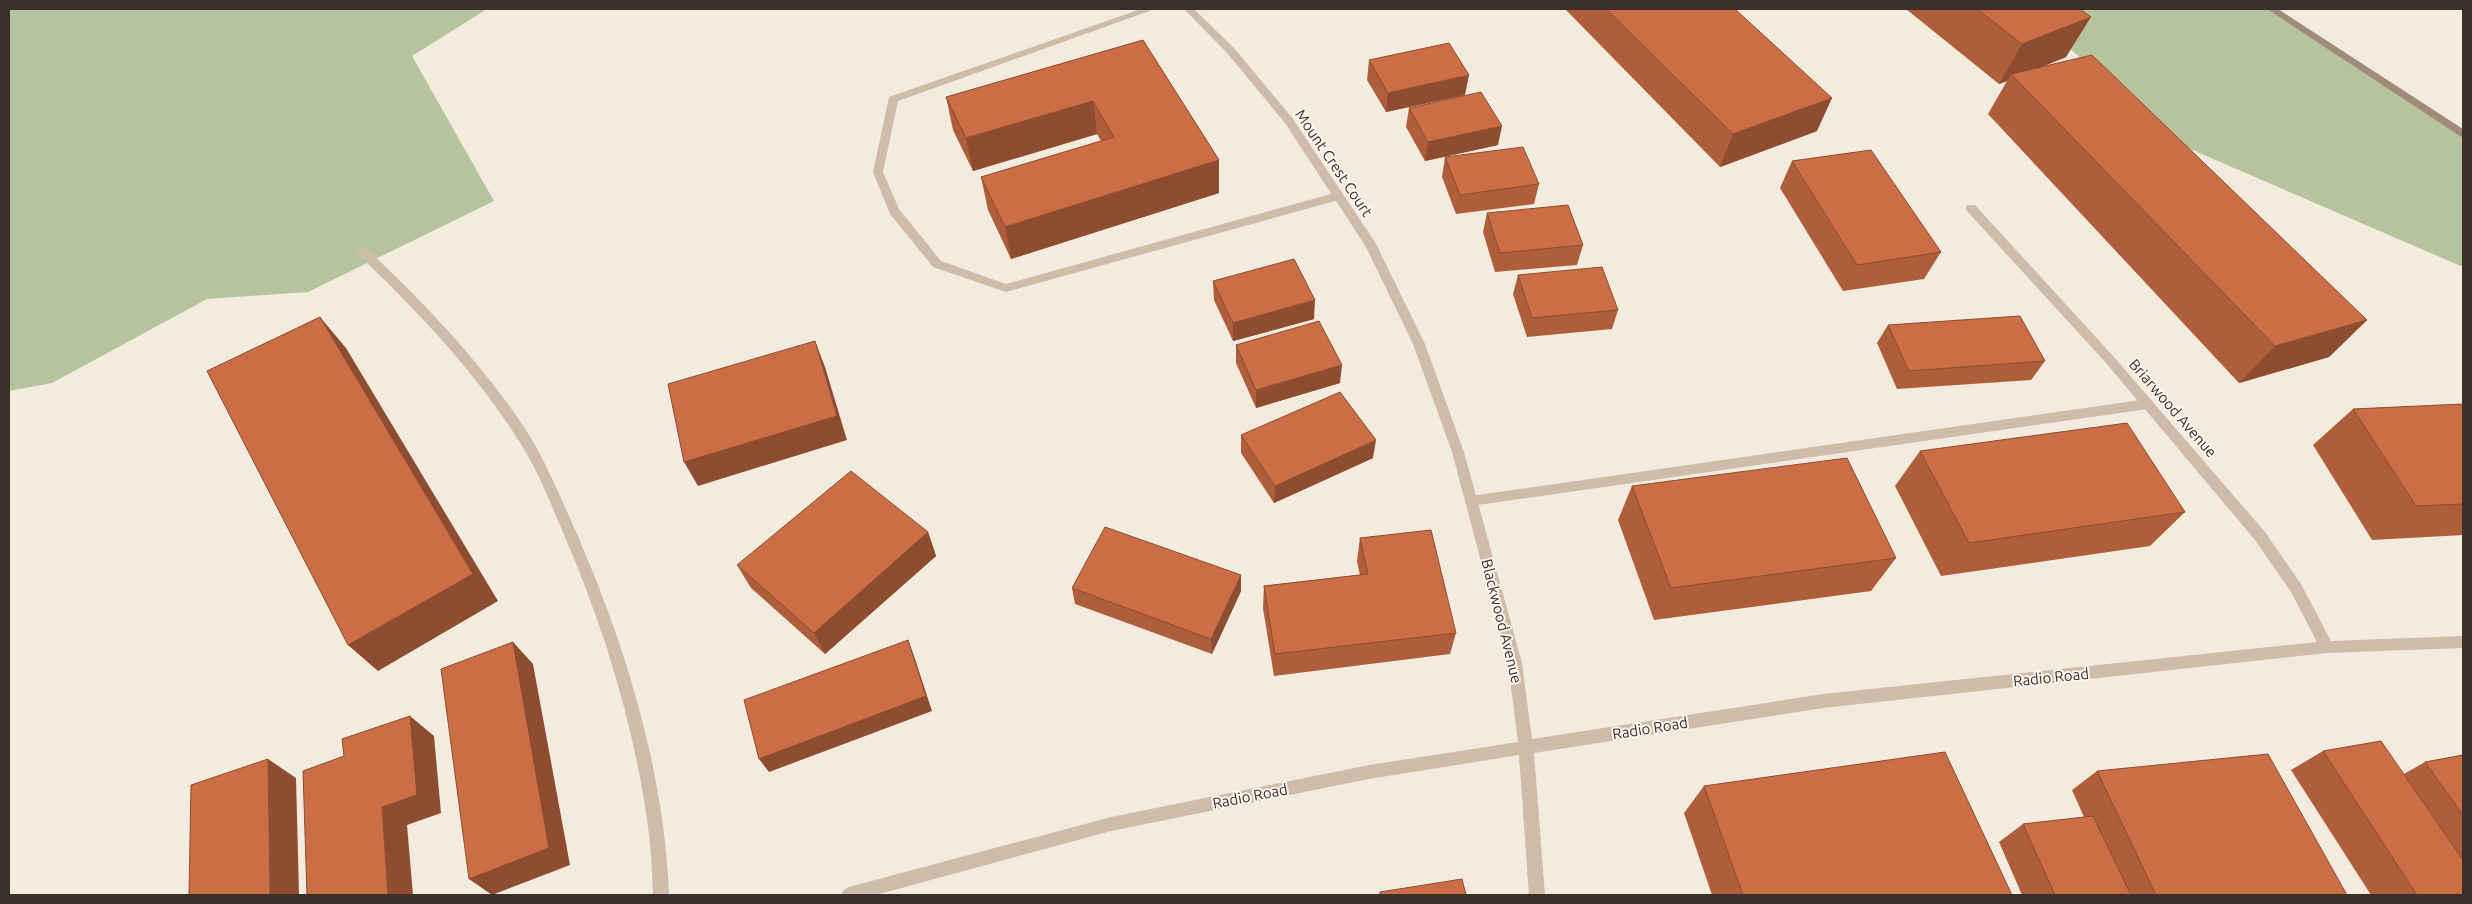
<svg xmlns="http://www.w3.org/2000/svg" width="2472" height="904" font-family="Ubuntu,sans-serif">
	<rect width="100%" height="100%" fill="#f4ebdf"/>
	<g fill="#b5c49d">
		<path d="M 9,9 L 487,9 L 412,56 L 494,201 L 308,292 L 207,299 L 52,383 L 9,391 Z"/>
		<path d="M 2022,9 L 2270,9 L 2463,135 L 2463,267 L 2190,149 Z"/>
	</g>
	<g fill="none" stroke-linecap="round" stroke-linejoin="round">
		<g fill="#cdbca9" fill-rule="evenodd">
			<path d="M 1141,9 L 1155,9 L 898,101 L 883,172 L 899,209 L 941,261 L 1006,284 L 1338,192 L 1342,193 L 1343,196 L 1342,199 L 1006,292 L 933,267 L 890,214 L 873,172 L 889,97 Z"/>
			<path d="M 2148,399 L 2152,401 L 2154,404 L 2152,407 L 2148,409 L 1471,506 L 1466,505 L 1465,501 L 1466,497 L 1471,496 Z"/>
		</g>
		<g fill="#cdbca9" fill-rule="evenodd">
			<path d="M 1184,9 L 1194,9 L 1235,49 L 1293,119 L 1375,242 L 1425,344 L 1464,452 L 1522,663 L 1532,739 L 1823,694 L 2317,642 L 2291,592 L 2255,540 L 2106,363 L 1967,211 L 1966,208 L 1967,205 L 1975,205 L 2114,357 L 2265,532 L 2301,584 L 2331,641 L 2463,636 L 2463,648 L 2327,653 L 1823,708 L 1534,753 L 1545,895 L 1529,895 L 1519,755 L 1369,779 L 1111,831 L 876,895 L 841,895 L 844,890 L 849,887 L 1111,817 L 1369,765 L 1518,742 L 1508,663 L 1452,452 L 1413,344 L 1366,247 L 1285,123 L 1227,53 Z"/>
			<path d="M 363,248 L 367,249 C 424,303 480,361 524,427 C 544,457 558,492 573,525 C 624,641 664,767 669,895 L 653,895 C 652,870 651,845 647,820 C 633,720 602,622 562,530 C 548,497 535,464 515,435 C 472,368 416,310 359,255 L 357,252 L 359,249 Z"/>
		</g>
		<path fill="#a18b7a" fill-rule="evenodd" d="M 2267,9 L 2278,9 L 2463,129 L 2463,138 Z"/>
	</g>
	<g fill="#af5e3b">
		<path d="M 1565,9 L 1735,9 L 1817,131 L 1720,167 Z"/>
		<path d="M 1906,9 L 2080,9 L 2066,57 L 2041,67 L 2367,320 L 2329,357 L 2239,383 L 1988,114 L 2007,81 L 1999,84 Z"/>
		<path d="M 1143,40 L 1219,160 L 1219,193 L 1011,259 L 988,210 L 981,177 L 1101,141 L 1097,134 L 973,171 L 953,130 L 946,97 Z"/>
		<path d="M 1369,60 L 1465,95 L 1386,112 L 1367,80 Z"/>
		<path d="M 1409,108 L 1498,145 L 1425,161 L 1406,127 Z"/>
		<path d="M 1445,157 L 1539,184 L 1534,204 L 1456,214 L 1442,177 Z"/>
		<path d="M 1792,161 L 1941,252 L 1924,279 L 1843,291 L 1780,188 Z"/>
		<path d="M 1487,213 L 1583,245 L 1577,265 L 1495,272 L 1483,232 Z"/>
		<path d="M 1518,275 L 1618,310 L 1612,329 L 1527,337 L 1513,294 Z"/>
		<path d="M 1213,281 L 1314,319 L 1233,341 L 1214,300 Z"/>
		<path d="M 1888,325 L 2045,361 L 2031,380 L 1897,389 L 1877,343 Z"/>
		<path d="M 1236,345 L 1340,383 L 1256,408 L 1236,363 Z"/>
		<path d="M 2463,404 L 2463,535 L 2372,540 L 2313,445 L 2353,409 Z"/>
		<path d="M 1241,435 L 1373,458 L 1274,503 L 1241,453 Z"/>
		<path d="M 1920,451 L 2185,512 L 2150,546 L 1941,576 L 1895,486 Z"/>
		<path d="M 1632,486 L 1896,558 L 1871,591 L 1654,620 L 1618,520 Z"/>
		<path d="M 928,532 L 936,556 L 825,654 L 751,588 L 737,565 Z"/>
		<path d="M 1360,538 L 1456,633 L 1450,654 L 1274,676 L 1263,608 L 1264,586 L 1360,575 L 1357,561 Z"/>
		<path d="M 1072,588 L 1241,591 L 1212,654 L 1075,604 Z"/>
		<path d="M 2323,751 L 2404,774 L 2425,762 L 2463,755 L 2463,895 L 2371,895 L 2291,770 Z"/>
		<path d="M 2097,771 L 2347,895 L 2022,895 L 1999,842 L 2023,824 L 2084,817 L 2072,790 Z"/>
		<path d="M 1704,786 L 2012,895 L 1712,895 L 1684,813 Z"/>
	</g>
	<g fill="#8e4c30">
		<path d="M 2091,17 L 2066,57 L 2015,78 L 2011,74 L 2007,81 L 1999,84 L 2022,44 Z"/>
		<path d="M 1469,75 L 1465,95 L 1386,112 L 1388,93 Z"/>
		<path d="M 1832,98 L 1817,131 L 1720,167 L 1733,134 Z"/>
		<path d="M 1093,101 L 1097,134 L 973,171 L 966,138 Z"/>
		<path d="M 1502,126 L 1498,145 L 1425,161 L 1428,142 Z"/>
		<path d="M 1219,160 L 1219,193 L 1011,259 L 1005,227 Z"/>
		<path d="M 1315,300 L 1314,319 L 1233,341 L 1233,323 Z"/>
		<path d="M 320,317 L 346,348 L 498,601 L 378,671 L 348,645 Z"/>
		<path d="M 2367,320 L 2329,357 L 2239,383 L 2275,346 Z"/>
		<path d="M 815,341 L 825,367 L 847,440 L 698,486 L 684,462 Z"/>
		<path d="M 1342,365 L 1340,383 L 1256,408 L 1256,390 Z"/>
		<path d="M 1376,440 L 1373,458 L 1274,503 L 1275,486 Z"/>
		<path d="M 928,532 L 936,556 L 825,654 L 814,633 Z"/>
		<path d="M 1241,575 L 1241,591 L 1212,654 L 1211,639 Z"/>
		<path d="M 908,640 L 914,656 L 932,711 L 769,772 L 759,759 Z"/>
		<path d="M 513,642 L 533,664 L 570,865 L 492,895 L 469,879 Z"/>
		<path d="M 410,716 L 434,736 L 441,813 L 407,825 L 413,895 L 388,895 L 382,807 Z"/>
		<path d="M 268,759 L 296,778 L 299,895 L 270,895 Z"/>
	</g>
	<g fill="#cb6d45" stroke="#8e4c30">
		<path d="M 1606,9 L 1735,9 L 1832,98 L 1733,134 Z"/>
		<path d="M 1977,9 L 2080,9 L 2091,17 L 2022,44 Z"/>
		<path d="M 1143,40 L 1219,160 L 1005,227 L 981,177 L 1114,137 L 1093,101 L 966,138 L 946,97 Z"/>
		<path d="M 1449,43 L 1469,75 L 1388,93 L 1369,60 Z"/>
		<path d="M 2092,55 L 2367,320 L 2275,346 L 2011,74 Z"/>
		<path d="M 1481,92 L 1502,126 L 1428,142 L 1409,108 Z"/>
		<path d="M 1523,147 L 1539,184 L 1460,195 L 1445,157 Z"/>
		<path d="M 1871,150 L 1941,252 L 1857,265 L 1792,161 Z"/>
		<path d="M 1568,205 L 1583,245 L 1500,253 L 1487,213 Z"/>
		<path d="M 1294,259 L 1315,300 L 1233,323 L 1213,281 Z"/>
		<path d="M 1602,267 L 1618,310 L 1532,318 L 1518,275 Z"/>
		<path d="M 2020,316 L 2045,361 L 1909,371 L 1888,325 Z"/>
		<path d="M 320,317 L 473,574 L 348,645 L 207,371 Z"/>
		<path d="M 1319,321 L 1342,365 L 1256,390 L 1236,345 Z"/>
		<path d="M 815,341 L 837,416 L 684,462 L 668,384 Z"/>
		<path d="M 1340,392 L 1376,440 L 1275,486 L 1241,435 Z"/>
		<path d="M 2463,404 L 2463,504 L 2416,506 L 2353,409 Z"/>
		<path d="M 2127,423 L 2185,512 L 1969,543 L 1920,451 Z"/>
		<path d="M 1847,458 L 1896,558 L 1671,588 L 1632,486 Z"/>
		<path d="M 851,471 L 928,532 L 814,633 L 737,565 Z"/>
		<path d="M 1105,527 L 1241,575 L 1211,639 L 1072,588 Z"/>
		<path d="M 1431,530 L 1456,633 L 1275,654 L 1264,586 L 1368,574 L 1360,538 Z"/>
		<path d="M 908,640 L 926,696 L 759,759 L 744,700 Z"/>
		<path d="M 513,642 L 549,848 L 469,879 L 441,669 Z"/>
		<path d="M 410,716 L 417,795 L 382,807 L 388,895 L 307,895 L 303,771 L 344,756 L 342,739 Z"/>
		<path d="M 2381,741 L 2463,860 L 2463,895 L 2417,895 L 2323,751 Z"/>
		<path d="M 1945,752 L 2012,895 L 1743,895 L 1704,786 Z"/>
		<path d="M 2268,754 L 2347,895 L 2156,895 L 2097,771 Z"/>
		<path d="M 2463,755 L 2463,815 L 2425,762 Z"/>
		<path d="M 268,759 L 270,895 L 189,895 L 191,785 Z"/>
		<path d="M 2093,816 L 2131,895 L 2055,895 L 2023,824 Z"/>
		<path d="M 1462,879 L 1466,895 L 1380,895 L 1380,892 Z"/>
	</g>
	<g text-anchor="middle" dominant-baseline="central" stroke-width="4" stroke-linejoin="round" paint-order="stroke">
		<g font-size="15" fill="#3a3029" stroke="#fbf5eb">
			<text transform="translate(1334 163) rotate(56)">Mount Crest Court</text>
			<text transform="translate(2173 408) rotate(49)">Briarwood Avenue</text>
			<text transform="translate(1502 621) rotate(76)">Blackwood Avenue</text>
			<text transform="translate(2051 677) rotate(-6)">Radio Road</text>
			<text transform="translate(1650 728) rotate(-9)">Radio Road</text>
			<text transform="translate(1250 796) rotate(-11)">Radio Road</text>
		</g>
	</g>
	<rect width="2472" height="904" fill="none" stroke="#3a3029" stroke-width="20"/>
</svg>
